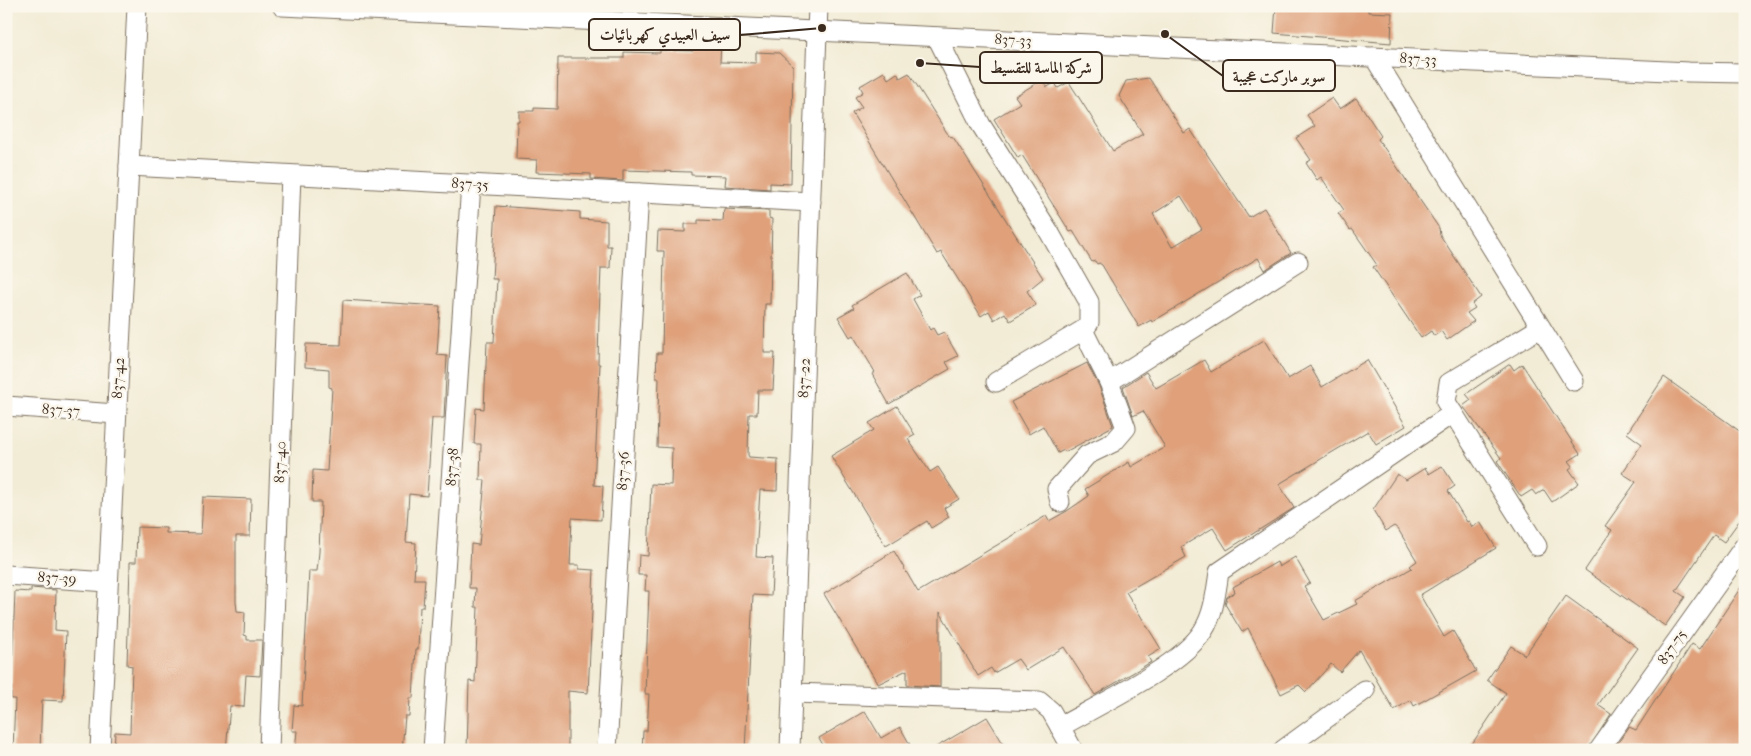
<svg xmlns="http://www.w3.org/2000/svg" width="1751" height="756" font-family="'IM FELL French Canon',Amiri,serif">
	<rect width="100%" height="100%" fill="#fbf7ec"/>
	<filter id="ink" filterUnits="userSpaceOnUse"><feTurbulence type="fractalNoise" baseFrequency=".02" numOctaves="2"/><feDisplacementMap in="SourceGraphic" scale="10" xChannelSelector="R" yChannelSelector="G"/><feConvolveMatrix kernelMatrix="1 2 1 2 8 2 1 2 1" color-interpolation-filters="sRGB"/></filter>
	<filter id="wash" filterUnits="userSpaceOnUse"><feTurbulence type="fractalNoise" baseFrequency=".0096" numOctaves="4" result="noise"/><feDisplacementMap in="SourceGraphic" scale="20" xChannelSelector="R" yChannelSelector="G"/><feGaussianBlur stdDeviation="1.12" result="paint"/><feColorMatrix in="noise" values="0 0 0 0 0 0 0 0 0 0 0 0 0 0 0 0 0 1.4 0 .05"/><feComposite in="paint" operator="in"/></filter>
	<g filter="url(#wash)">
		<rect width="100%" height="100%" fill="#f2ecd6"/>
		<g id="blocks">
			<g fill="#dfa07a" fill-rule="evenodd">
				<path d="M 1276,6 L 1368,6 L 1368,12 L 1392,13 L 1391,43 L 1274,33 Z"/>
				<path d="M 694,41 L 721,42 L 720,62 L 756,63 L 756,52 L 779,53 L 793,66 L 791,184 L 770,183 L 770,189 L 725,186 L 726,176 L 691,175 L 691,172 L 623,170 L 623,181 L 591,179 L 591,174 L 536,172 L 537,160 L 516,159 L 517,121 L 519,121 L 519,111 L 534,111 L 534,108 L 557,109 L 558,58 L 624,58 L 624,52 L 660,53 L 660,50 L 693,51 Z"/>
				<path d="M 884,72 L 888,79 L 897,73 L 900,78 L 909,73 L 949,136 L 953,137 L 1043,278 L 1027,291 L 1036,305 L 1010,321 L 1005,313 L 994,320 L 989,311 L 981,316 L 941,252 L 937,254 L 852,113 L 862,107 L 855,97 L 863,92 L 860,86 Z"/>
				<path d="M 1149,78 L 1184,133 L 1190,129 L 1249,217 L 1264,208 L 1291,253 L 1265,270 L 1258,258 L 1152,322 L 1151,320 L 1139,327 L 1102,265 L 1099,263 L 1097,264 L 1095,261 L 1092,262 L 1073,231 L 1070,232 L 1022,155 L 1018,158 L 994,119 L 1020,103 L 1015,96 L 1042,80 L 1047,87 L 1055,83 L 1058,88 L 1069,82 L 1113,151 L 1143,134 L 1119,96 L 1126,81 ZM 1181,196 L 1202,229 L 1172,247 L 1153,214 Z"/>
				<path d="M 1332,98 L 1340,109 L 1356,98 L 1381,136 L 1378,139 L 1439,228 L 1440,235 L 1481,297 L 1472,304 L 1475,308 L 1467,313 L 1474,321 L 1447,340 L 1441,331 L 1434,336 L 1431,331 L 1421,338 L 1373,267 L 1377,265 L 1352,229 L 1350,230 L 1338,213 L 1344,210 L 1321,177 L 1317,180 L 1306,163 L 1311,160 L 1296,138 L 1315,126 L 1307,115 Z"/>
				<path d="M 496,206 L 580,212 L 580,219 L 607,221 L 607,246 L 611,246 L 610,268 L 601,268 L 599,317 L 598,364 L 600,364 L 594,485 L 603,486 L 601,520 L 572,518 L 570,565 L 579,565 L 579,569 L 594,570 L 588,693 L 568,691 L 568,750 L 467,750 L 469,681 L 475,682 L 478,607 L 475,607 L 476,588 L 469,588 L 471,544 L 479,545 L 485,480 L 480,480 L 481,444 L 474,444 L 476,408 L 484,409 L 487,342 L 494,342 L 497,279 L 492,279 Z"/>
				<path d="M 724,209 L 769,211 L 769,218 L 772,219 L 770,304 L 765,304 L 764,353 L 775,353 L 773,390 L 758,390 L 757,414 L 749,414 L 748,455 L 749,457 L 778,459 L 777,491 L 760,490 L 756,557 L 773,558 L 771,596 L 753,595 L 745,750 L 642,750 L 643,731 L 647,731 L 649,694 L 645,694 L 649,591 L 645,591 L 646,575 L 638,575 L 639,555 L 648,556 L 651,484 L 671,485 L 672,448 L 657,447 L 659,378 L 656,378 L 657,353 L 662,353 L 664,251 L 657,251 L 658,231 L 685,232 L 685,224 L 698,224 L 698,220 L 723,221 Z"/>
				<path d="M 907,273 L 920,295 L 913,299 L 930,330 L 933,328 L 937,335 L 944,332 L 958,356 L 946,362 L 950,369 L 889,404 L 872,374 L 875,372 L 853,335 L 850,337 L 838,317 L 854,308 L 852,305 Z"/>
				<path d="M 343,300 L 440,306 L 437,355 L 447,356 L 444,418 L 432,418 L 427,496 L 409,494 L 406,542 L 416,543 L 414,579 L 425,579 L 423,607 L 420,607 L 418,649 L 416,649 L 413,698 L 410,698 L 409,716 L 405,716 L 402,750 L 295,750 L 297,731 L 292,731 L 294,705 L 302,706 L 309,571 L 317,571 L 319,552 L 321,502 L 312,502 L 313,470 L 327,471 L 332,388 L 329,387 L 329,369 L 305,367 L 306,344 L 341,345 Z"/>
				<path d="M 1264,340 L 1288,379 L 1310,366 L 1322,387 L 1367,360 L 1406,426 L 1376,444 L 1368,431 L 1279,484 L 1294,508 L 1227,550 L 1213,528 L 1181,547 L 1186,557 L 1126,592 L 1161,649 L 1148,657 L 1151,662 L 1095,695 L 1064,647 L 1026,670 L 1018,659 L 994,673 L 991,668 L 978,676 L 940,612 L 940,687 L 907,685 L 907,670 L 878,684 L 824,594 L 894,551 L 918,592 L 1046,516 L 1049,521 L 1067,511 L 1089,496 L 1085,489 L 1129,462 L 1131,467 L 1165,447 L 1143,411 L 1133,416 L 1123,387 L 1146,372 L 1156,388 L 1204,360 L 1211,372 Z"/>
				<path d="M 1087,363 L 1099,386 L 1113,426 L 1065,452 L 1064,450 L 1058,453 L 1043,426 L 1029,434 L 1011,402 Z"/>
				<path d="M 1510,364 L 1514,370 L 1522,364 L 1580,454 L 1569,461 L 1573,466 L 1569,469 L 1579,483 L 1552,502 L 1544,490 L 1536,495 L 1532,490 L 1521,497 L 1497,461 L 1501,458 L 1463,406 L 1471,400 L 1466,394 Z"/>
				<path d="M 1664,377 L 1745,435 L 1745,513 L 1724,542 L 1714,535 L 1676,591 L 1685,597 L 1665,626 L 1585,570 L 1612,530 L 1605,526 L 1636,482 L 1622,473 L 1642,444 L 1627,433 Z"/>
				<path d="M 897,406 L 915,435 L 908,439 L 930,472 L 938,467 L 959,499 L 944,508 L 949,517 L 931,528 L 927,521 L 886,546 L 831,456 L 874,430 L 869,423 Z"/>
				<path d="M 1442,466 L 1455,486 L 1448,491 L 1467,522 L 1469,521 L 1472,527 L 1480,522 L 1496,548 L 1420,595 L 1444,637 L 1453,631 L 1476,671 L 1414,706 L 1411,700 L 1394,710 L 1359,650 L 1340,672 L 1331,664 L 1306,692 L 1299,685 L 1281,694 L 1248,628 L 1242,632 L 1225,604 L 1227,597 L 1235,592 L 1233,587 L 1277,562 L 1279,567 L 1295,557 L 1310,583 L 1304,586 L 1324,620 L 1357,604 L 1355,601 L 1412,568 L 1410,566 L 1417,561 L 1398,529 L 1394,526 L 1386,531 L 1373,510 L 1397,474 L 1406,480 L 1425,468 L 1429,474 Z"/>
				<path d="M 203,497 L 251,499 L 250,536 L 236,536 L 236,602 L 237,611 L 245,612 L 244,635 L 247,636 L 247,640 L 262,640 L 260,676 L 246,675 L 244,707 L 230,706 L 226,750 L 114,750 L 115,732 L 130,733 L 132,666 L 127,665 L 130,565 L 130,562 L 136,562 L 137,527 L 166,528 L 166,533 L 201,534 Z"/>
				<path d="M 1745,581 L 1745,750 L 1613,750 L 1629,727 L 1636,730 L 1692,644 L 1700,649 Z"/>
				<path d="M 31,588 L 56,590 L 55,630 L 66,631 L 63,701 L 42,700 L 40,750 L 13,750 L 15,699 L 11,699 L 15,591 L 31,592 Z"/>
				<path d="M 1566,596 L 1638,648 L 1598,705 L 1611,714 L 1588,750 L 1468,750 L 1506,693 L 1487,680 L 1511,646 L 1525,655 Z"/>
				<path d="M 865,711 L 881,738 L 900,727 L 913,750 L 826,750 L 819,738 Z"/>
				<path d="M 987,717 L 1007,750 L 931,750 Z"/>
			</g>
		</g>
	</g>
	<g filter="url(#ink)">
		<use href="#blocks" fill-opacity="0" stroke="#7b6e5e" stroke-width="1"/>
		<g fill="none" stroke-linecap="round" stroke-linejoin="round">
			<g stroke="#7b6e5e" stroke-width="21">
				<g id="minor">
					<path d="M 282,6 L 1689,72 L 1745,73"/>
					<path d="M 937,37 L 981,125 L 1048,230 L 1089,302 L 1089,323 L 1083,330 L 996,382"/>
					<path d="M 1374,57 L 1574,381"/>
					<path d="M 129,166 L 811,202"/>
					<path d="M 1109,382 L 1298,262"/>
					<path d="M 6,406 L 116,414"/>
					<path d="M 1060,502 L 1057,489 L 1087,455 L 1114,442 L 1126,428 L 1109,382 L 1083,330"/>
					<path d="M 1537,546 L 1446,402 L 1449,383 L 1540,328"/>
					<path d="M 6,575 L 108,582"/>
					<path d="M 793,693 L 1039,701 L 1051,711 L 1073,750"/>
					<path d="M 1060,727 C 1098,705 1181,666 1203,631 C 1214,614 1216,592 1219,572 L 1453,413"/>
					<path d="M 100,750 L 137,6"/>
					<path d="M 269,750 L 291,175"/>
					<path d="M 433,750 L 471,184"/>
					<path d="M 607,750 L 639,193"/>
					<path d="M 790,750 L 818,6"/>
					<path d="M 1283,750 L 1365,690"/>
					<path d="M 1599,750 L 1745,545"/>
				</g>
			</g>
			<use href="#minor" stroke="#fff" stroke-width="19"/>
		</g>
	</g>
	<g text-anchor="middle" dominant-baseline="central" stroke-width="4.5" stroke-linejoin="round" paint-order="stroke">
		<g font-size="15" fill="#3b2a1e" stroke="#fbf7ec">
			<text transform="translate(1013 40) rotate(3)">837-33</text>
			<text transform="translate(1418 59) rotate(3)">837-33</text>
			<text transform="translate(470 184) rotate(3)">837-35</text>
			<text transform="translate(118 378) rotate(-87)">837-42</text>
			<text transform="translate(804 378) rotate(-88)">837-22</text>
			<text transform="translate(61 410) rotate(4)">837-37</text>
			<text transform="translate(280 462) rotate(-88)">837-40</text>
			<text transform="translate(452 467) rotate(-86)">837-38</text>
			<text transform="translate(623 471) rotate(-87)">837-36</text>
			<text transform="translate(57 578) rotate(4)">837-39</text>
			<text transform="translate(1672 647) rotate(-55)">837-75</text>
		</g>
	</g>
	<path fill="none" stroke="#3b2a1e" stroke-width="2" d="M822 28L740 35M920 63L980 67M1165 34L1223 76"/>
	<g fill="#3b2a1e" stroke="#fbf7ec" stroke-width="2">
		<circle cx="822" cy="28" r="5"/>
		<circle cx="920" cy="63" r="5"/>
		<circle cx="1165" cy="34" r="5"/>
	</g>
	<g fill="#fbf7ec" stroke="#3b2a1e" stroke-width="2">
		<rect x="589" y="19" width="151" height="31" rx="5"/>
		<rect x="980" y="52" width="122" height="31" rx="5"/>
		<rect x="1223" y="60" width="112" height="31" rx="5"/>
	</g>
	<g font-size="16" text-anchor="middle" font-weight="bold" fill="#3b2a1e">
		<text x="665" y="40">سيف العبيدي كهربائيات</text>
		<text x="1041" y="73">شركة الماسة للتقسيط</text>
		<text x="1279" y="82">سوبر ماركت عجيبة</text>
	</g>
	<rect width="1751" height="756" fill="none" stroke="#fbf7ec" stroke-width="25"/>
</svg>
